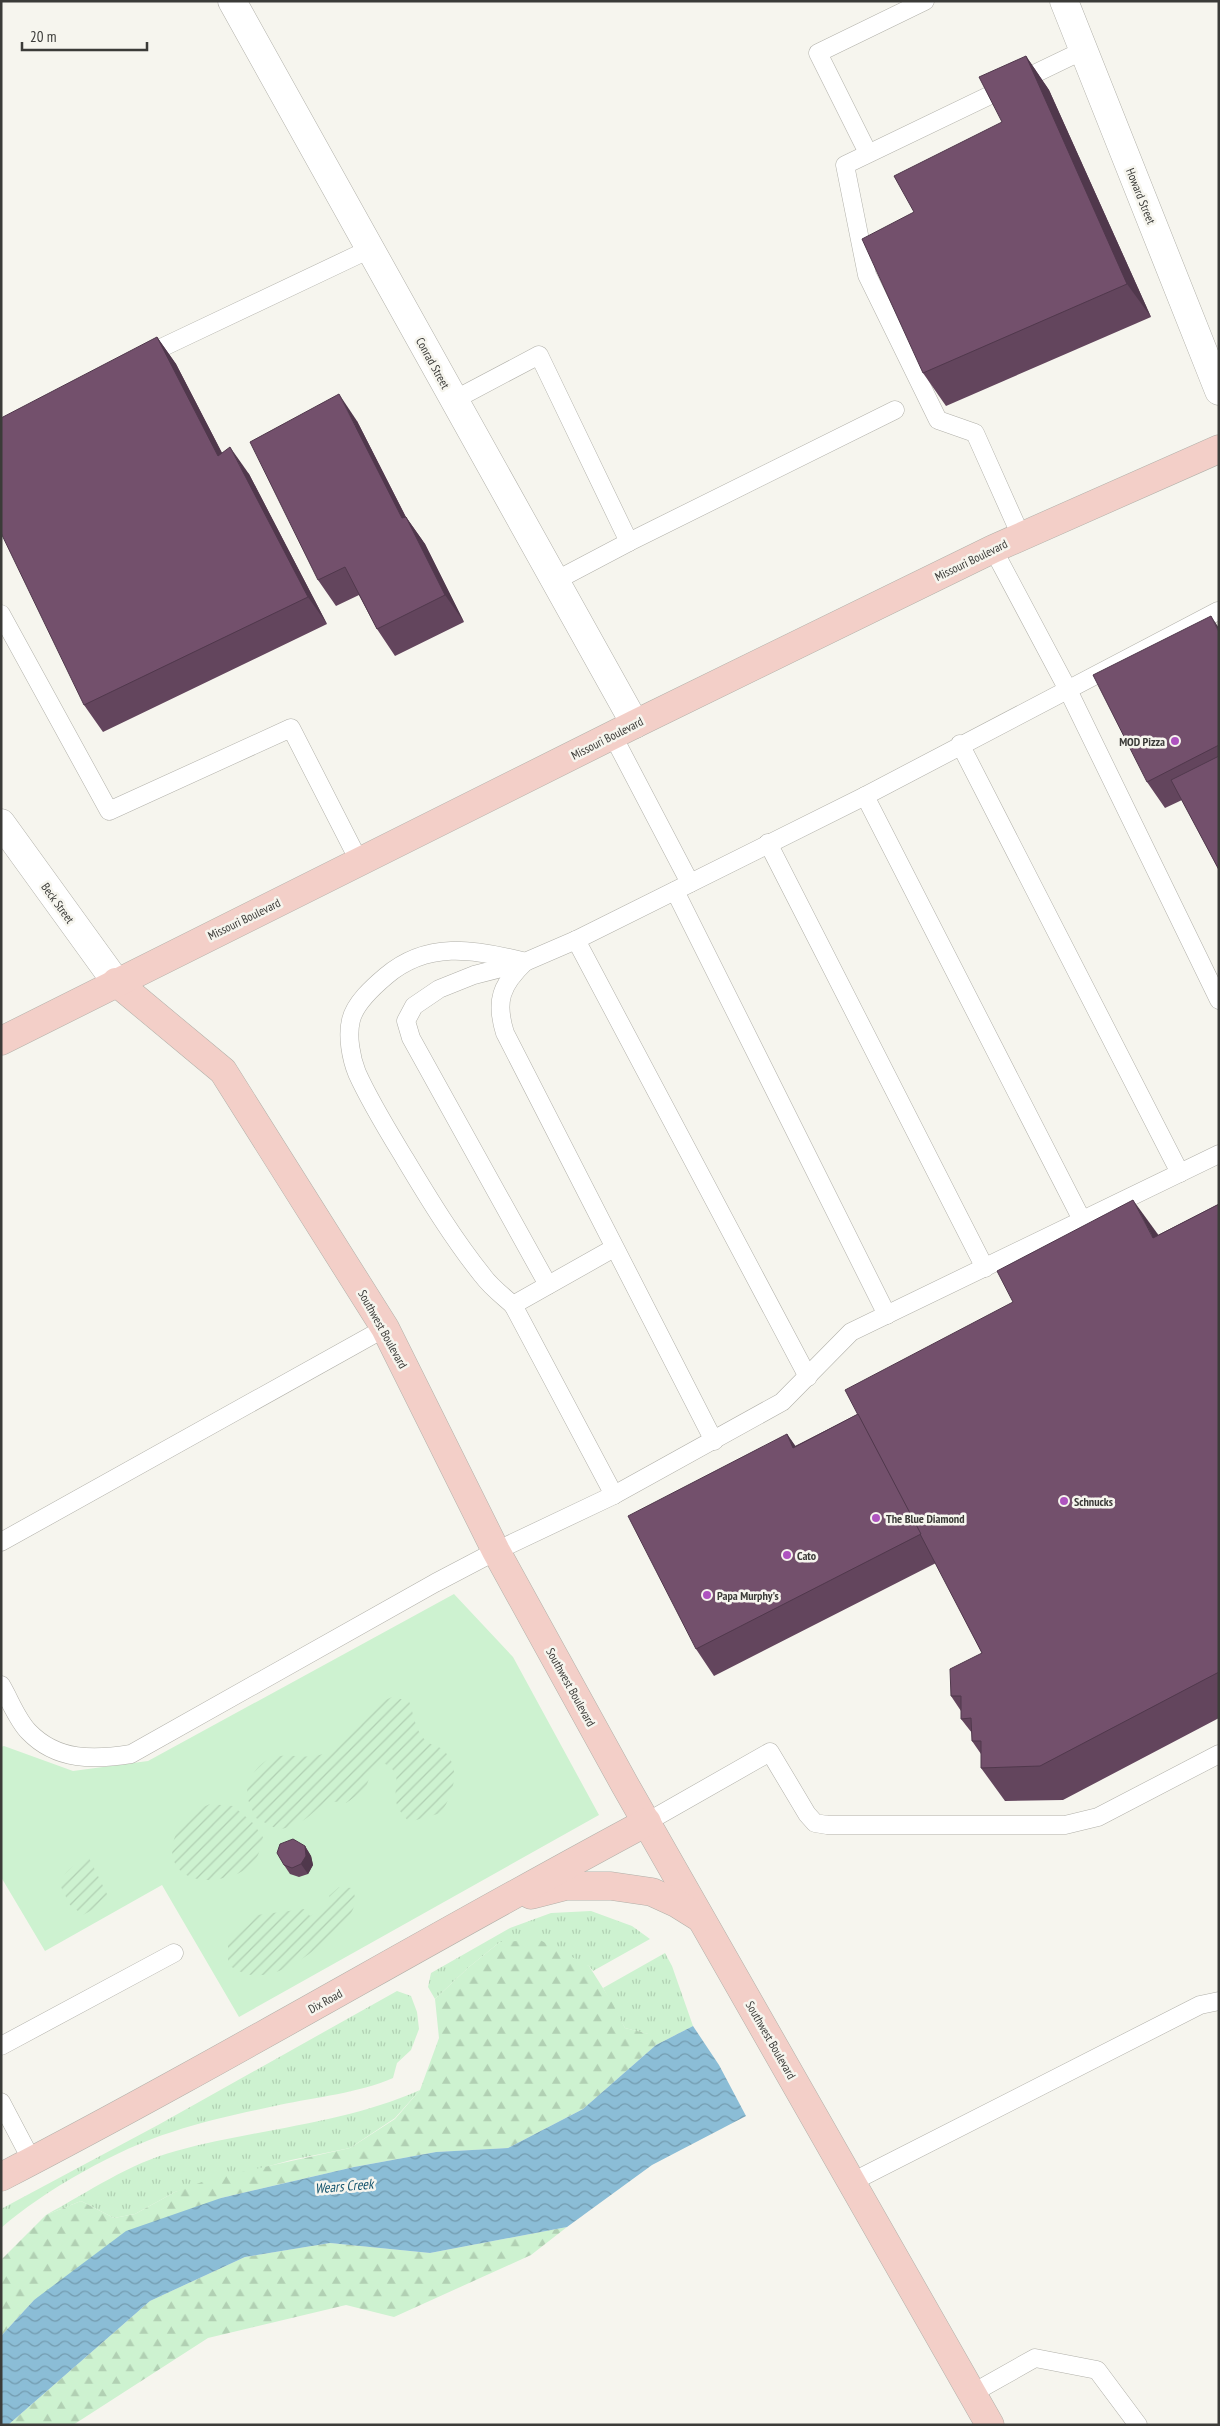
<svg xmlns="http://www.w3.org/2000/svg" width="1220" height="2426" font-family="'PT Sans Narrow',sans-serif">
	<defs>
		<pattern id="grass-tufts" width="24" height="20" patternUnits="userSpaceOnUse" patternTransform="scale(1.25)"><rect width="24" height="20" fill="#cdf2d0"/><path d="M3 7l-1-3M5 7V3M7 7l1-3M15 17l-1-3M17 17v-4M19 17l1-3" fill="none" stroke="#b1d0b3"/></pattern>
		<pattern id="forest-firs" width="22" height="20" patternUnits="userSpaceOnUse" patternTransform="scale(1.25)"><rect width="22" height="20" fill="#cdf2d0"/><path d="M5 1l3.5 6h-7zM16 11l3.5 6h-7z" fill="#b1d0b3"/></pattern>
		<pattern id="garden-furrows" width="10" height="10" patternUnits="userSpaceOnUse" patternTransform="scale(1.25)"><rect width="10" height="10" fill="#cdf2d0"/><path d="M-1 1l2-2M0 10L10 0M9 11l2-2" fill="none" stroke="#b1d0b3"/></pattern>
		<pattern id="water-waves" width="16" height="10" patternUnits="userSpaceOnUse" patternTransform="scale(1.25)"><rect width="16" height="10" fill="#8bbdd6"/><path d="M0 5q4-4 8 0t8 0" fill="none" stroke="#739baf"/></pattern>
	</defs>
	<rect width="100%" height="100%" fill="#f6f5ee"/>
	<g fill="url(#grass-tufts)">
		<path d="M 591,1911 L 632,1926 L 650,1939 L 593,1971 L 589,1966 L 500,1942 L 469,1967 L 435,1999 L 428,1987 L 431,1973 L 510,1928 L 551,1913 Z"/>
		<path d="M 665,1953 L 672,1966 L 693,2026 L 656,2045 L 648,2034 L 625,2028 L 603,1988 Z"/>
		<path d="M 397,1991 L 411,1996 L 417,2012 L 419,2029 L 411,2050 L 397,2063 L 393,2078 C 358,2093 317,2097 279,2105 C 243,2113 207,2120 172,2132 C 119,2148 43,2191 1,2228 L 1,2209 L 158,2125 Z"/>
		<path d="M 420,2090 L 395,2118 L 350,2148 L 291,2160 L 175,2192 L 135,2214 L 114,2218 L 81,2201 L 46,2215 C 88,2192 130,2163 176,2151 C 256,2129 344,2124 420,2090 Z"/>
	</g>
	<g fill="url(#forest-firs)">
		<path d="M 540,1940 L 589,1966 L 613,2004 L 625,2028 L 649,2034 L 656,2045 L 583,2109 L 508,2148 L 436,2152 L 354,2167 L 221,2198 L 34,2300 L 1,2336 L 1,2260 L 46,2215 L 81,2201 L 114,2218 L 135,2214 L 175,2192 L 210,2179 L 350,2148 L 395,2119 L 420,2090 L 439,2038 L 435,1999 L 469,1967 L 500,1942 Z"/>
		<path d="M 567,2227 L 531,2255 L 394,2317 L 346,2305 L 208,2338 L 73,2425 L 8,2425 L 150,2301 L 245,2257 L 330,2243 L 430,2253 Z"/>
	</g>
	<path fill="#cdf2d0" d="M 454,1594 L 513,1657 L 599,1815 L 239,2017 L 162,1885 L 45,1951 L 1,1877 L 1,1747 L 4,1746 L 73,1771 L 148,1761 Z"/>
	<g fill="url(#garden-furrows)">
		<path d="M 392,1697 L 409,1701 C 414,1715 415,1730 425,1740 C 429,1745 437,1745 442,1749 C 463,1767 453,1794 441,1813 L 409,1822 C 405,1817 399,1811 397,1805 C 391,1786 407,1773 381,1762 L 371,1773 L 365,1790 L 346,1803 C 323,1799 324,1804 308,1817 C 299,1824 289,1827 279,1830 L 256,1818 C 253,1811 247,1801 247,1793 C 247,1776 263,1757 280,1756 C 297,1755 314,1760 329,1751 C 354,1734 362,1709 392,1697 Z"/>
		<path d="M 210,1804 L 233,1806 L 252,1822 L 263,1837 C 261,1844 260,1853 256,1859 C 252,1867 239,1874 231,1876 C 184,1892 152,1859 187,1817 C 192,1811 203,1807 210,1804 Z"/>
		<path d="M 89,1858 L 110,1900 L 83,1915 L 70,1905 L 60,1885 C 65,1869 74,1865 89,1858 Z"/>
		<path d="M 339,1887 L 352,1888 C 354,1893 356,1898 355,1903 C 351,1919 340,1927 328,1938 C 302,1962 261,1992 228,1964 L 228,1945 L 239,1929 L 257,1915 L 304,1909 L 310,1916 L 332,1904 L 329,1896 Z"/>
	</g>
	<path fill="url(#water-waves)" d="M 693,2026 L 719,2065 L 746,2116 L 652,2165 L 567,2227 L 430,2253 L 330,2243 L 245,2257 L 150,2301 L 8,2425 L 1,2425 L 1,2336 L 34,2300 L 126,2231 L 221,2198 L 354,2167 L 436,2152 L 508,2148 L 583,2109 L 656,2045 Z"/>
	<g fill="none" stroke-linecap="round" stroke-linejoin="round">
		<g stroke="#b1b0a9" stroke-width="19">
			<g id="lane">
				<path d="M 868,153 L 818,53 L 925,1"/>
				<path d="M 142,357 L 370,249"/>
				<path d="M 454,400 L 539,355 L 629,542 L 555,581"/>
				<path d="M 1021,536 L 975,433 L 938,420 L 867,275 L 845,165 L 1084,50"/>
				<path d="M 629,542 L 895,410"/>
				<path d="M 993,549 L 1067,688 L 1219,1000"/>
				<path d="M 1,614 L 109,811 L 291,728 L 359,861"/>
				<path d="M 613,736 L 690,883"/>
				<path d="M 960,744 L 1180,1173"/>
				<path d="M 865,796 L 1082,1220"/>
				<path d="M 768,843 L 985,1268"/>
				<path d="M 675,891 L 887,1315"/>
				<path d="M 576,940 L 808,1377"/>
				<path d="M 525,962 C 501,985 495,1001 505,1033 L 714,1441"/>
				<path d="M 614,1248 L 513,1305 L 614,1495"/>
				<path d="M 548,1285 L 411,1038 L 406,1021 L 414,1006 L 439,989 L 474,975 L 525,962 L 576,940 L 865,796 L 1218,611"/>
				<path d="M 513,1305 C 503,1296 491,1287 483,1276 C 454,1240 429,1199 405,1159 C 388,1131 370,1102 357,1073 C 351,1058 347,1036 351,1020 C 355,1003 373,987 386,976 C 427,941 473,949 522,961"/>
				<path d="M 1,1542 L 385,1328"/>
				<path d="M 1,1685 C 10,1700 17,1720 29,1732 C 57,1761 94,1760 131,1754 L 435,1583 L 496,1551 L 614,1495 L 782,1402 L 851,1332 L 1219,1154"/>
				<path d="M 647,1822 L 770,1752 L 807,1814 L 815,1823 L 827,1825 L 1065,1825 L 1098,1817 L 1219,1754"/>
				<path d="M 1,2046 L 174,1953"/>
				<path d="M 1,2102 L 32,2161"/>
				<path d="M 852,2182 L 1200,2005 L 1219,2001"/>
				<path d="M 971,2394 L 1035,2358 L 1097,2370 L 1138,2425"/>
			</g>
		</g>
		<g stroke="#b1b0a9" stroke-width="29">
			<g id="street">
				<path d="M 232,1 L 635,724"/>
				<path d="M 1064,1 L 1219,391"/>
				<path d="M 1,823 L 116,982"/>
			</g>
		</g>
		<g stroke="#b1b0a9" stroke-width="29">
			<g id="secondary">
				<path d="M 116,982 L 223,1071 L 385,1328 L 496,1551 L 625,1785 L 990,2425"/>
				<path d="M 1,1041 L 635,724 L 993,549 L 1219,449"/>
				<path d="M 531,1895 L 566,1886 L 611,1886 L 652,1892 L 676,1903 L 700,1918"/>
				<path d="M 1,2177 C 219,2064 430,1938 647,1822"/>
			</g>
		</g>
		<use href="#lane" stroke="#fff" stroke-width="18"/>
		<use href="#street" stroke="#fff" stroke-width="28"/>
		<use href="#secondary" stroke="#f3cfc8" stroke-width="28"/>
	</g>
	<g fill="#63455d">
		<path d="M 1026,56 L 1049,90 L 1151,317 L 946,406 L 923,373 L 1002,122 Z"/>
		<path d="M 157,337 L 176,364 L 222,453 L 249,474 L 327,624 L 103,732 L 84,705 Z"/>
		<path d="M 357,421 L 406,517 L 425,544 L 464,622 L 395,656 L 377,629 L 359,595 L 336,606 L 318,580 Z"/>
		<path d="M 1219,628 L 1219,870 L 1182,800 L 1165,808 L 1147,782 Z"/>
		<path d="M 1219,1204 L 1219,1718 L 1063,1800 L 1005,1801 L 981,1768 L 981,1754 L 972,1741 L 972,1733 L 961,1719 L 961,1711 L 951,1696 L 982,1653 L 936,1563 L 714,1676 L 696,1649 L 787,1434 L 795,1446 L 858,1414 L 1157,1233 L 1158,1235 Z"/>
		<path d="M 305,1846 L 311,1856 L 313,1865 L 308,1874 L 299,1877 L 290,1874 L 284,1865 Z"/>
	</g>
	<g fill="#50384c">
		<path d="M 1026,56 L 1049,90 L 1151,317 L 1127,284 Z"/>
		<path d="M 157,337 L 176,364 L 237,482 L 218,456 Z"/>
		<path d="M 339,394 L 357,421 L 420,545 L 402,518 Z"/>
		<path d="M 230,447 L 249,474 L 327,624 L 308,597 Z"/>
		<path d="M 406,517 L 425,544 L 464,622 L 445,595 Z"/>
		<path d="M 1211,616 L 1219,628 L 1219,632 Z"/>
		<path d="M 1133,1200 L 1157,1233 L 1177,1272 L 1153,1238 Z"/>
		<path d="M 787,1434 L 806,1461 L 793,1448 Z"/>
		<path d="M 305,1846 L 311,1856 L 313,1865 L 308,1874 L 301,1864 Z"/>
	</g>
	<g fill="#73506c" stroke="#50384c">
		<path d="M 1026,56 L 1127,284 L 923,373 L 862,239 L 914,212 L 894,176 L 1002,122 L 979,77 Z"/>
		<path d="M 157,337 L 218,456 L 230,447 L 308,597 L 84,705 L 1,533 L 1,418 Z"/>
		<path d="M 339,394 L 402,518 L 406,517 L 445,595 L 377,629 L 345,567 L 318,580 L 250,442 Z"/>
		<path d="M 1211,616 L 1219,632 L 1219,745 L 1147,782 L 1093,675 Z"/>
		<path d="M 1219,756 L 1219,870 L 1171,780 Z"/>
		<path d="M 1133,1200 L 1153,1238 L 1219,1204 L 1219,1672 L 1040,1766 L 981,1768 L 981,1741 L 972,1741 L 971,1718 L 961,1719 L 961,1696 L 951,1696 L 950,1669 L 982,1653 L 845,1390 L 1013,1302 L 997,1271 Z"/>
		<path d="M 858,1414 L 921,1534 L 696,1649 L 628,1516 L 787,1434 L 793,1448 Z"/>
		<path d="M 293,1839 L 305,1846 L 306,1856 L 301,1864 L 292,1868 L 284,1865 L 277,1853 L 280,1844 Z"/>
	</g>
	<g fill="#ae53bf" stroke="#f6f5ee" stroke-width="2">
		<circle cx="1175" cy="741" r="5"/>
		<circle cx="1064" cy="1501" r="5"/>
		<circle cx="876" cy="1518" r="5"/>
		<circle cx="787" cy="1555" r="5"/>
		<circle cx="707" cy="1595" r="5"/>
	</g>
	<g text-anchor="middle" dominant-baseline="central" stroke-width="5" stroke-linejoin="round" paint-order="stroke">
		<g font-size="12" fill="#3b3b38" stroke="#f6f5ee">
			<text transform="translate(1141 196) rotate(68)">Howard Street</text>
			<text transform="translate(433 363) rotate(61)">Conrad Street</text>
			<text transform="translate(971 560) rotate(-26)">Missouri Boulevard</text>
			<text transform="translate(607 738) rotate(-27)">Missouri Boulevard</text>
			<text transform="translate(58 903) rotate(54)">Beck Street</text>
			<text transform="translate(244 919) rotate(-26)">Missouri Boulevard</text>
			<text transform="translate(383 1329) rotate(61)">Southwest Boulevard</text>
			<text transform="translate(571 1687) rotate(61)">Southwest Boulevard</text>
			<text transform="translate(325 2001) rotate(-29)">Dix Road</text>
			<text transform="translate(771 2040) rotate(60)">Southwest Boulevard</text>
		</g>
		<g font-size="12" font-weight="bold" fill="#3b3b38" stroke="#f6f5ee" text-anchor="start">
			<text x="1165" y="741" text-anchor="end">MOD Pizza</text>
			<text x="1074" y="1501">Schnucks</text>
			<text x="886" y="1518">The Blue Diamond</text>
			<text x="797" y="1555">Cato</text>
			<text x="717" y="1595">Papa Murphy's</text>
		</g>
		<g font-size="14" font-style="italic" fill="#16566f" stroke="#f6f5ee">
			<text transform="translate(344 2186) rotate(-5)">Wears Creek</text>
		</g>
	</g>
	<rect width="1220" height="2426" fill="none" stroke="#3b3b38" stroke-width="5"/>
	<path d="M22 42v8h125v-8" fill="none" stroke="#3b3b38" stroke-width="2.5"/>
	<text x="30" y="42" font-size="15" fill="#3b3b38" stroke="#f6f5ee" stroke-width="4" paint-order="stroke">20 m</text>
</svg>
